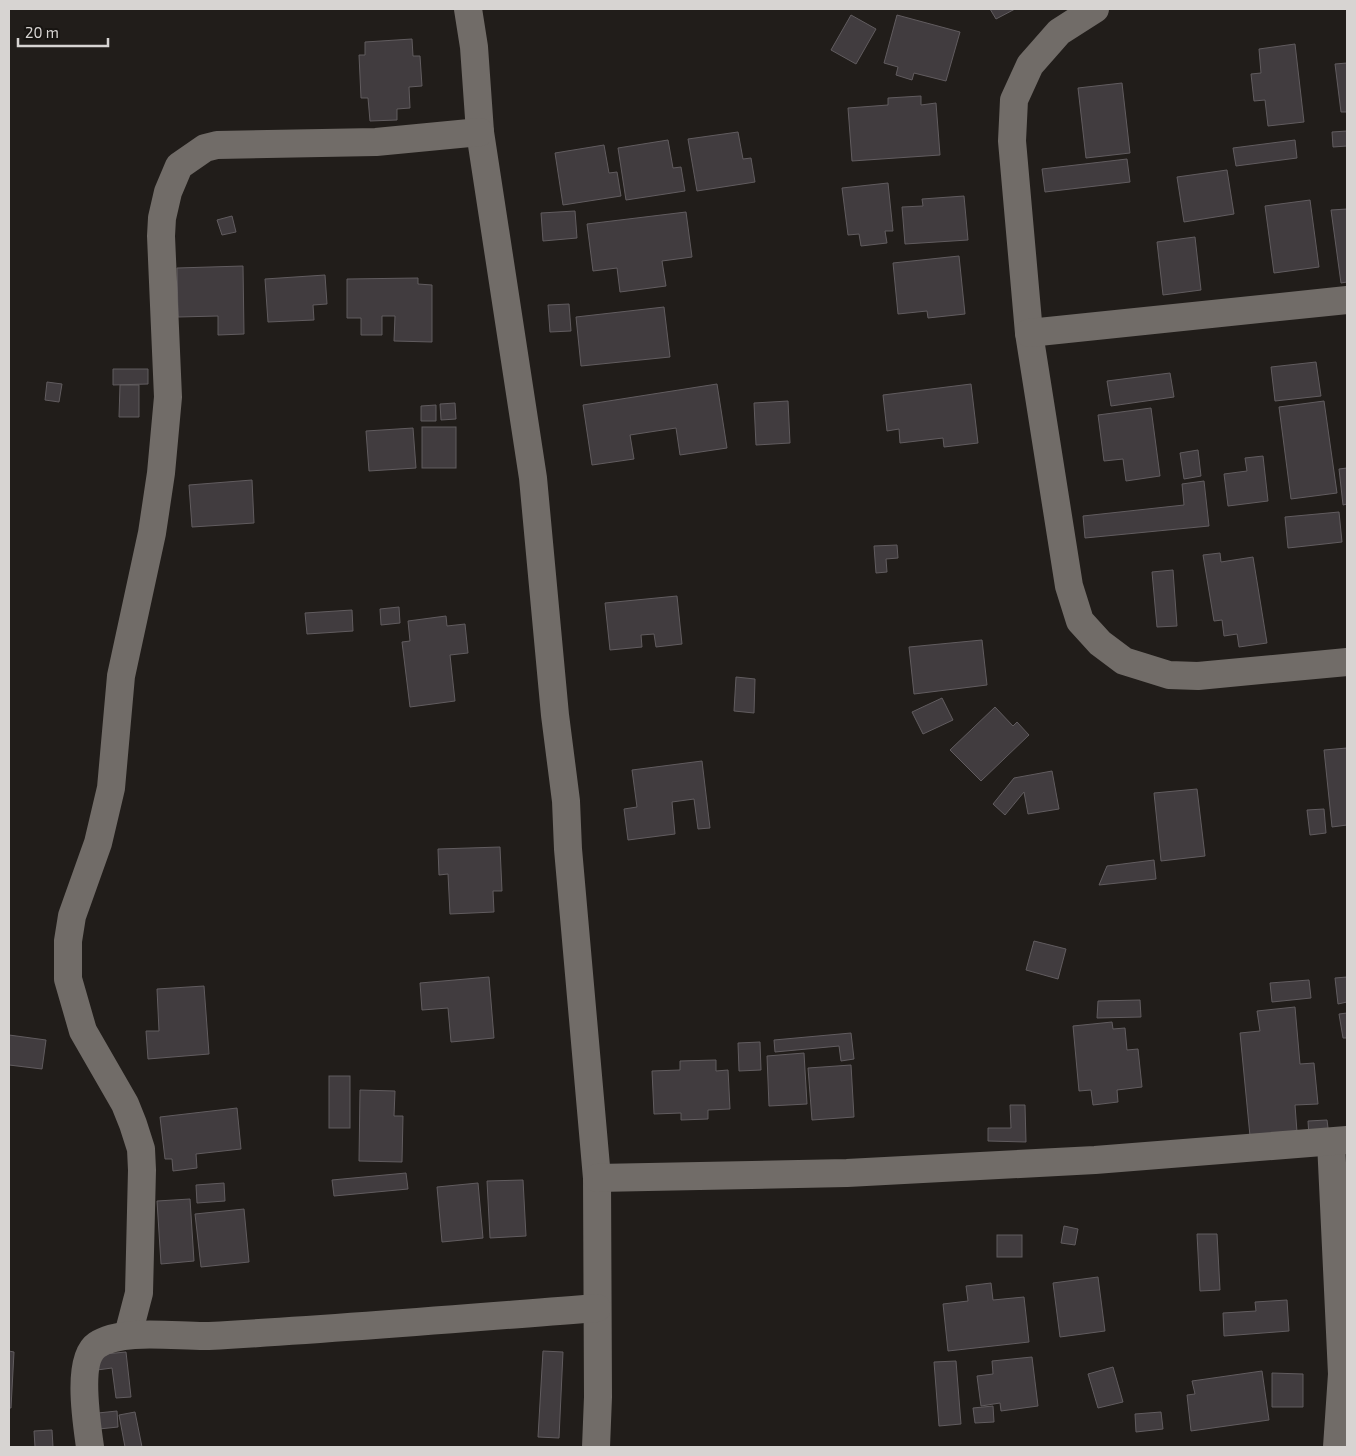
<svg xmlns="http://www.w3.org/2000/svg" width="1356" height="1456" font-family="'Exo 2',sans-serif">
	<rect width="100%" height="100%" fill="#211d1a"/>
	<g fill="#413c3f" stroke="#615c5f">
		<path d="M 990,9 L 1015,9 L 996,19 Z"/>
		<path d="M 851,15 L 876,29 L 856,64 L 831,50 Z"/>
		<path d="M 897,15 L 960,32 L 946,81 L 914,73 L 912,80 L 896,75 L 898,67 L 884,63 Z"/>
		<path d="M 412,39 L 413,56 L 420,56 L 422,86 L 409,87 L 410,108 L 397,109 L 397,120 L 370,121 L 368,98 L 361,98 L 359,55 L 365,55 L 365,42 Z"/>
		<path d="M 1295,44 L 1304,122 L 1268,126 L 1265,100 L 1254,101 L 1251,74 L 1261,73 L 1259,49 Z"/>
		<path d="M 1347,63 L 1347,112 L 1341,112 L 1335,64 Z"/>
		<path d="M 1122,83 L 1130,153 L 1086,158 L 1078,88 Z"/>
		<path d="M 921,96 L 921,105 L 936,103 L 940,155 L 852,161 L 848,108 L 888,105 L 888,98 Z"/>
		<path d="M 1347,131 L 1347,146 L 1333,147 L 1332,132 Z"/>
		<path d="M 738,132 L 743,159 L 751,158 L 755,182 L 697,191 L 688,139 Z"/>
		<path d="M 668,140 L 673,168 L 681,167 L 685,191 L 626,200 L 618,148 Z"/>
		<path d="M 1295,140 L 1297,158 L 1236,166 L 1233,148 Z"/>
		<path d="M 604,145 L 609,173 L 617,172 L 621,196 L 563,205 L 555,153 Z"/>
		<path d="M 1127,159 L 1130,182 L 1045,192 L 1042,169 Z"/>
		<path d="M 1227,170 L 1234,214 L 1184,222 L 1177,177 Z"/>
		<path d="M 888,183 L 893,231 L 885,231 L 887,243 L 861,246 L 859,234 L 848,235 L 842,188 Z"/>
		<path d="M 964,196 L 968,240 L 905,244 L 902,207 L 923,206 L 922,199 Z"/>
		<path d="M 1310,200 L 1319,267 L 1274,273 L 1265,206 Z"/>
		<path d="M 1347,209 L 1347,282 L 1341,283 L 1331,210 Z"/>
		<path d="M 575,211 L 577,238 L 543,241 L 541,213 Z"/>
		<path d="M 686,212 L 692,257 L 662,261 L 666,286 L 620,292 L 617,268 L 593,271 L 587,224 Z"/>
		<path d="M 232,216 L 236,232 L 222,235 L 217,220 Z"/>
		<path d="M 1195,237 L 1201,290 L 1163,295 L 1157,242 Z"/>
		<path d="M 959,256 L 965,314 L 928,318 L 927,311 L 898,314 L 893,263 Z"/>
		<path d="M 243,266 L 244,334 L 218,335 L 218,316 L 178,317 L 177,268 Z"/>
		<path d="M 325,275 L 327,304 L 313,305 L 314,320 L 268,322 L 265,279 Z"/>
		<path d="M 418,278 L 418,284 L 432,285 L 432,342 L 394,341 L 395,316 L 382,316 L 382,335 L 361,335 L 361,318 L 347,318 L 347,279 Z"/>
		<path d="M 569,304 L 571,331 L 550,332 L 548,305 Z"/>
		<path d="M 664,307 L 670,357 L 581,366 L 576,317 Z"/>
		<path d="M 1316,362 L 1321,396 L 1275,401 L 1271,367 Z"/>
		<path d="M 113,369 L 148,369 L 148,384 L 113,385 Z"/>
		<path d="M 1170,373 L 1174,397 L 1111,406 L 1107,381 Z"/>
		<path d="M 47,382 L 62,384 L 59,402 L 45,400 Z"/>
		<path d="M 717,384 L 727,448 L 680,455 L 676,428 L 630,435 L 634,459 L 592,465 L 583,405 Z"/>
		<path d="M 971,384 L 978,443 L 944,447 L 943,438 L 900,443 L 899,429 L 887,431 L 883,395 Z"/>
		<path d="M 120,385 L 139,385 L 139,417 L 119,417 Z"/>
		<path d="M 788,401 L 790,443 L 756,445 L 754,403 Z"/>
		<path d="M 1324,401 L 1337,493 L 1291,499 L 1279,407 Z"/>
		<path d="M 455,403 L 456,419 L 441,420 L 440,404 Z"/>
		<path d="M 436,405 L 436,421 L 421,421 L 421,406 Z"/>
		<path d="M 1151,408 L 1160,476 L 1126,481 L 1123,459 L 1104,461 L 1098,415 Z"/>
		<rect x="422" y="427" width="34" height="41"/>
		<path d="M 413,428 L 416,468 L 369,471 L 366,431 Z"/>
		<path d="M 1198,450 L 1201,476 L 1184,479 L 1180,453 Z"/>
		<path d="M 1263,456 L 1268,501 L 1228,506 L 1224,474 L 1247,471 L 1245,458 Z"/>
		<path d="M 1347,468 L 1347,504 L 1343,505 L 1339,469 Z"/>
		<path d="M 252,480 L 254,523 L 192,527 L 189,485 Z"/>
		<path d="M 1204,481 L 1209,526 L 1085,538 L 1083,516 L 1184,505 L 1182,484 Z"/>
		<path d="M 1339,512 L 1342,542 L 1288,548 L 1285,517 Z"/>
		<path d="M 897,545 L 898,558 L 886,559 L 887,572 L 876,573 L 874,546 Z"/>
		<path d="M 1220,553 L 1221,562 L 1253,557 L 1267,643 L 1239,647 L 1237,634 L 1224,636 L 1222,620 L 1214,621 L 1203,555 Z"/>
		<path d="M 1173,570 L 1177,626 L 1157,627 L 1152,572 Z"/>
		<path d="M 677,596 L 682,644 L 656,647 L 654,634 L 641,635 L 642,647 L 610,650 L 605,603 Z"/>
		<path d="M 399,607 L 400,623 L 381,625 L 380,609 Z"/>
		<path d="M 352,610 L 353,631 L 307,634 L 305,613 Z"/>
		<path d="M 446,616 L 447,626 L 465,624 L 468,653 L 450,655 L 455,701 L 410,707 L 402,642 L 410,641 L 408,621 Z"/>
		<path d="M 982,640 L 987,685 L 914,694 L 909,647 Z"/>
		<path d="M 736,677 L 755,679 L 754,713 L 734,711 Z"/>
		<path d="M 942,698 L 953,720 L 923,734 L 912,712 Z"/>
		<path d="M 995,707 L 1013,726 L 1017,722 L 1029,735 L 981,781 L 950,750 Z"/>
		<path d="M 1347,748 L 1347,825 L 1332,827 L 1324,750 Z"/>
		<path d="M 702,761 L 710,828 L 698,829 L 694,799 L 672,802 L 675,834 L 628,840 L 624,809 L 637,807 L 632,770 Z"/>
		<path d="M 1052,771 L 1059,809 L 1028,814 L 1024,792 L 1005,815 L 993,804 L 1014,778 Z"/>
		<path d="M 1197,789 L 1205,856 L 1161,861 L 1154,793 Z"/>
		<path d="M 1324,809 L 1326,833 L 1310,835 L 1307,810 Z"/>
		<path d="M 500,847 L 502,891 L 493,891 L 494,912 L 450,914 L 448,874 L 439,875 L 438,849 Z"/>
		<path d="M 1154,860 L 1156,879 L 1099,885 L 1107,866 Z"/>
		<path d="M 1034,941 L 1066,949 L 1058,979 L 1026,970 Z"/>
		<path d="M 489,977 L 494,1038 L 451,1042 L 448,1008 L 422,1010 L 420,983 Z"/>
		<path d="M 1347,977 L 1347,1002 L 1338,1004 L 1335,978 Z"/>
		<path d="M 1309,980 L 1311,998 L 1272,1002 L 1270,983 Z"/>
		<path d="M 204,986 L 209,1054 L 148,1059 L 146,1031 L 159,1031 L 157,989 Z"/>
		<path d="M 1140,1000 L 1141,1017 L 1097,1018 L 1098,1001 Z"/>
		<path d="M 1295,1007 L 1300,1064 L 1314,1063 L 1318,1104 L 1295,1105 L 1297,1132 L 1250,1136 L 1240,1033 L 1260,1031 L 1257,1011 Z"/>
		<path d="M 1347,1013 L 1347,1038 L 1343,1038 L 1339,1014 Z"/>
		<path d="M 1112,1022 L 1113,1029 L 1125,1028 L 1127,1050 L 1138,1049 L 1142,1087 L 1117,1090 L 1118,1102 L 1093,1105 L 1091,1090 L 1079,1091 L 1073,1026 Z"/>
		<path d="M 851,1033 L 854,1059 L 841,1061 L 839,1046 L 775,1052 L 774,1040 Z"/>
		<path d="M 9,1035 L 46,1040 L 42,1069 L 9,1065 Z"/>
		<path d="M 760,1042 L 761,1070 L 739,1071 L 738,1043 Z"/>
		<path d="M 804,1053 L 807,1104 L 769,1106 L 767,1056 Z"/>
		<path d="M 716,1060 L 716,1071 L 728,1070 L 730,1109 L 708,1110 L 708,1119 L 681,1120 L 681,1113 L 654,1114 L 652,1071 L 680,1070 L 680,1061 Z"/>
		<path d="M 851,1065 L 854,1117 L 812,1120 L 808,1068 Z"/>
		<rect x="329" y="1076" width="21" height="52"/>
		<path d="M 360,1090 L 395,1091 L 394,1116 L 403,1116 L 402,1162 L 359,1161 Z"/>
		<path d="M 1010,1105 L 1025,1105 L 1026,1142 L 988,1141 L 988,1128 L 1011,1128 Z"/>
		<path d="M 237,1108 L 241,1149 L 196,1154 L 197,1168 L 173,1171 L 172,1159 L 165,1159 L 160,1117 Z"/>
		<path d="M 1327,1120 L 1329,1136 L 1309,1137 L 1308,1121 Z"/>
		<path d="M 406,1173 L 408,1189 L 334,1196 L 332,1180 Z"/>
		<path d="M 523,1180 L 526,1236 L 490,1238 L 487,1181 Z"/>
		<path d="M 224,1183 L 225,1201 L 197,1203 L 196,1185 Z"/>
		<path d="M 478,1183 L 483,1238 L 442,1242 L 437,1187 Z"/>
		<path d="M 190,1199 L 194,1261 L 161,1264 L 157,1201 Z"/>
		<path d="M 244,1209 L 249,1262 L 201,1267 L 195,1214 Z"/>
		<path d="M 1064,1226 L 1078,1229 L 1075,1245 L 1061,1243 Z"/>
		<path d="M 1197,1234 L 1217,1234 L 1220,1290 L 1200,1291 Z"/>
		<rect x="997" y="1235" width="25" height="22"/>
		<path d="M 1098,1277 L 1105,1331 L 1060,1337 L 1053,1283 Z"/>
		<path d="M 991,1283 L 993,1300 L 1024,1297 L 1029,1342 L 948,1351 L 943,1304 L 968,1301 L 966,1286 Z"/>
		<path d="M 1287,1300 L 1289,1331 L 1224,1336 L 1223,1313 L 1256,1311 L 1255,1302 Z"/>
		<path d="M 9,1351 L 14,1352 L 11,1408 L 9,1408 Z"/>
		<path d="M 543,1351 L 563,1352 L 559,1438 L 538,1437 Z"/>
		<path d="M 126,1352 L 131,1397 L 116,1398 L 112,1368 L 97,1370 L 95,1355 Z"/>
		<path d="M 1032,1357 L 1038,1406 L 1001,1411 L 1000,1403 L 981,1406 L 977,1376 L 993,1374 L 992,1361 Z"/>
		<path d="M 956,1361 L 961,1424 L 939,1426 L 934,1362 Z"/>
		<path d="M 1113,1367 L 1123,1402 L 1098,1408 L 1088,1374 Z"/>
		<path d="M 1262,1371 L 1269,1420 L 1191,1431 L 1187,1395 L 1195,1394 L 1192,1381 Z"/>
		<path d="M 1272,1373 L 1303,1374 L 1303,1407 L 1272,1407 Z"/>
		<path d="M 993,1406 L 994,1422 L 975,1423 L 973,1408 Z"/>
		<path d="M 117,1411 L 118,1427 L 99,1429 L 98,1413 Z"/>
		<path d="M 135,1412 L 142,1447 L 125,1447 L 119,1415 Z"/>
		<path d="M 1161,1412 L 1163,1429 L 1136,1432 L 1135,1414 Z"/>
		<path d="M 52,1430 L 53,1447 L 35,1447 L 34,1431 Z"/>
	</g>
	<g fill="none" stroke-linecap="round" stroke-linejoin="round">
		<g stroke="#716c68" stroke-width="28">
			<path d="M 468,9 L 474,47 L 480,132 L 533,478 L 555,715 L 566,801 L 568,849 L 597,1178 L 598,1397 L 596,1447"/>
			<path d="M 1095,9 L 1059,32 L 1030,65 L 1014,100 L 1012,141 L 1029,333 L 1069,586 L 1080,621 L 1100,643 L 1124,661 L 1169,675 L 1198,676 L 1347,662"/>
			<path d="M 1029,333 L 1347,300"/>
			<path d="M 1331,1142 L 1342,1374 L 1337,1447"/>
			<path d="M 597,1178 L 847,1173 L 1095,1160 L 1347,1140"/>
			<path d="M 128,1335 L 139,1293 L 142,1170 L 141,1149 L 133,1124 L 125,1104 L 83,1031 L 68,979 L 68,941 L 72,916 L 98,843 L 111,788 L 121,676 L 152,533 L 161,473 L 168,397 L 161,236 L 162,218 L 168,192 L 179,166 L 205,148 L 217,145 L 376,142 L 480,132"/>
			<path d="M 90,1447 C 87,1425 76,1359 97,1345 C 122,1328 178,1337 209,1336 C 338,1329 467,1318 597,1308"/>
		</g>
	</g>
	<rect width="1356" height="1456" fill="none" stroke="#d7d4d2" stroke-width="20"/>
	<path d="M18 38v8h90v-8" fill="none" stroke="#d7d4d2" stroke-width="2.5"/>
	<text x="25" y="38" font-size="15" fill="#d7d4d2" stroke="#171411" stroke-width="4" paint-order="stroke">20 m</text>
</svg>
